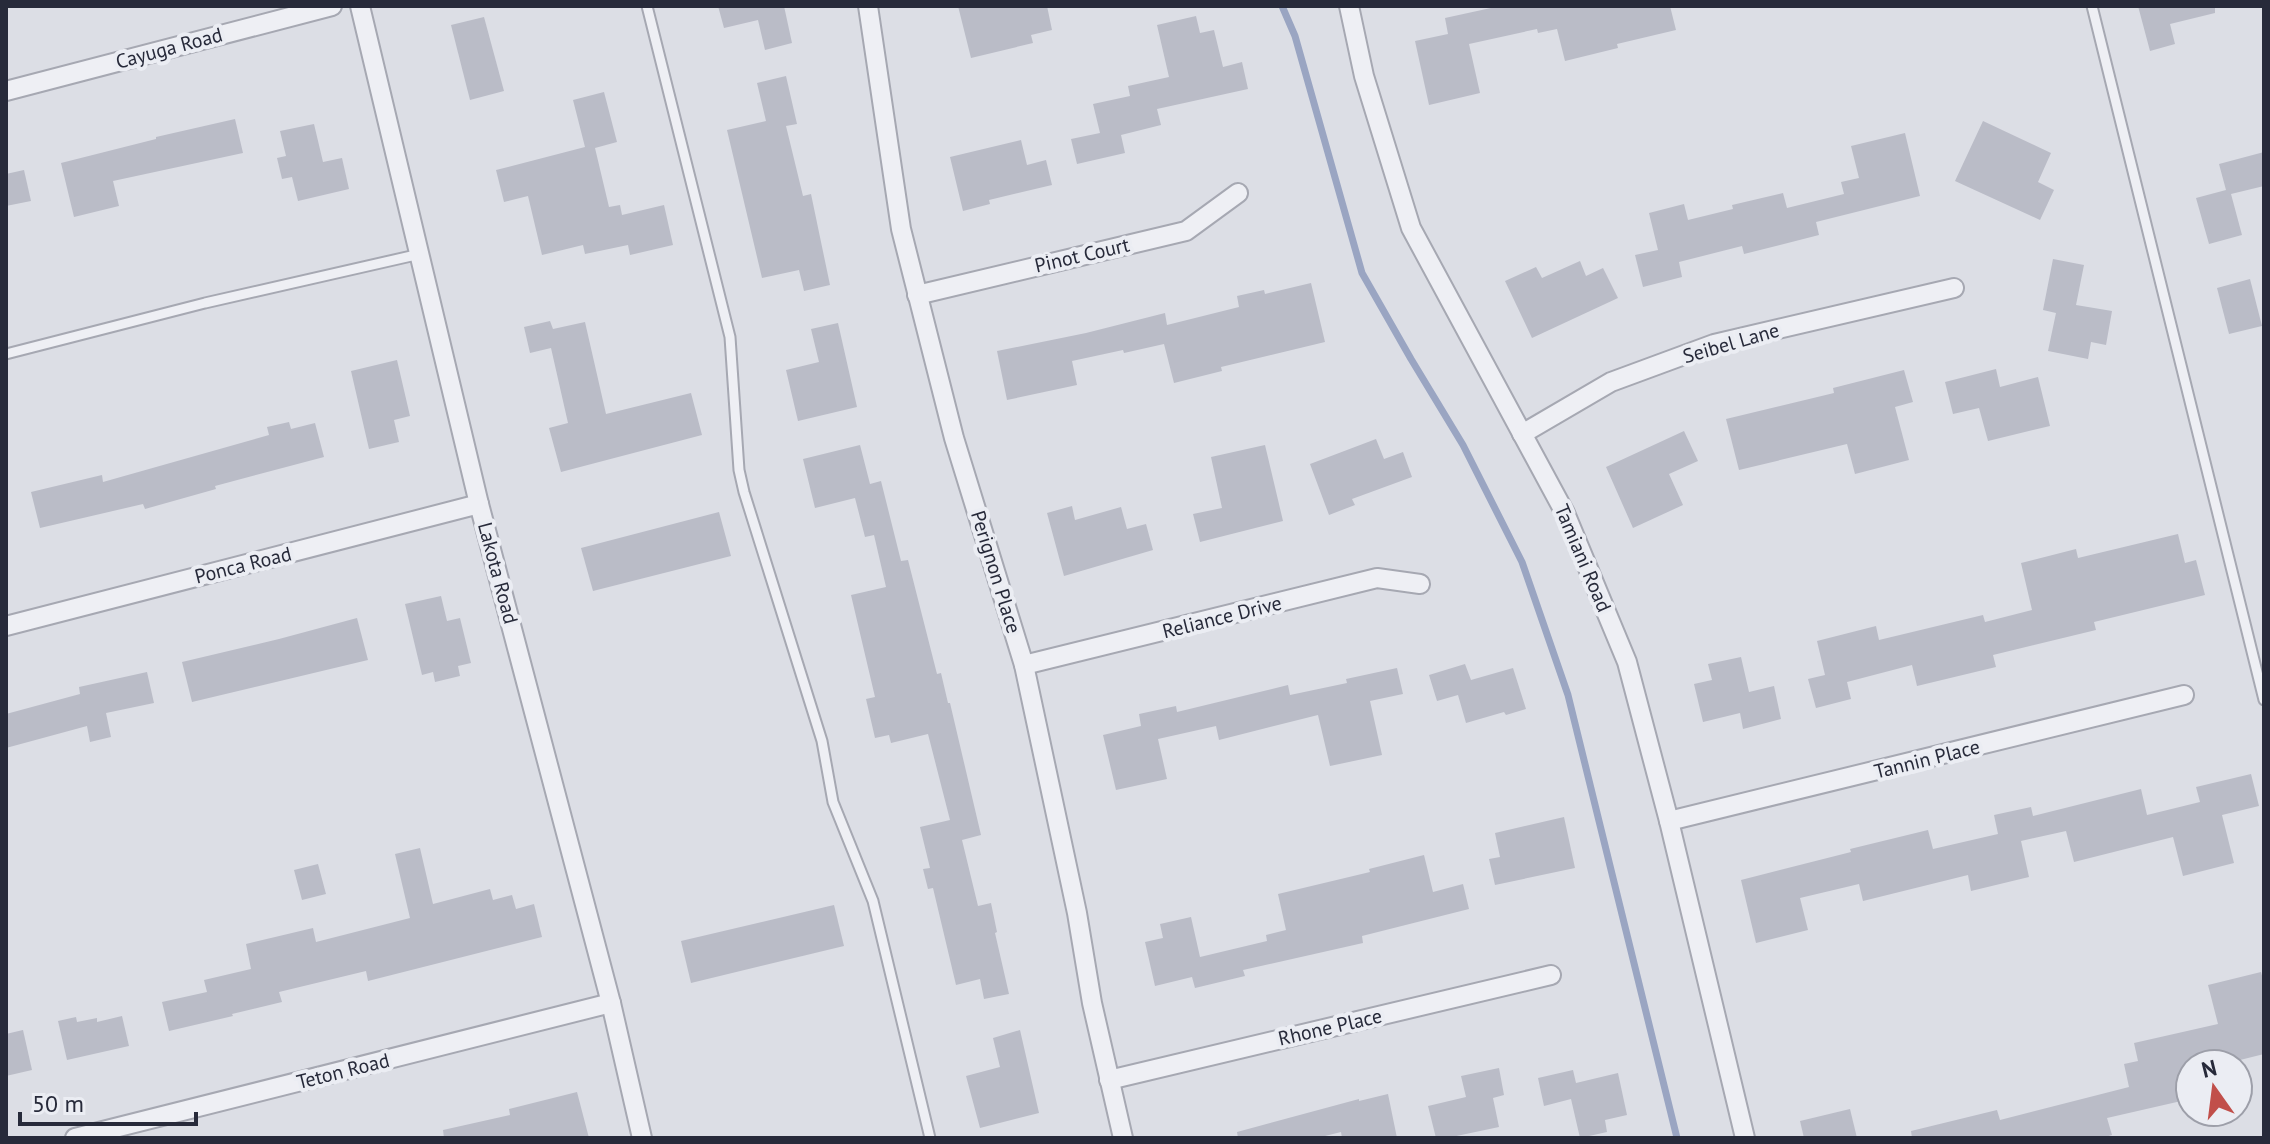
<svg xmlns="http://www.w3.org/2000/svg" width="2270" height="1144" font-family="'PT Sans',sans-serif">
	<rect width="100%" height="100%" fill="#dcdee5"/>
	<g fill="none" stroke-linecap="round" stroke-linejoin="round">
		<path stroke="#9aa5c2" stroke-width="7" d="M 1282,6 L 1295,36 L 1362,273 L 1411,359 L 1463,445 L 1522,562 L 1568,695 L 1677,1138"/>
	</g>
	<g fill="#babcc7">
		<path d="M 718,6 L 784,6 L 792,43 L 765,50 L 758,20 L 724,28 Z"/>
		<path d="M 958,6 L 1047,6 L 1052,30 L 1031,35 L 1033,43 L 971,58 Z"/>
		<path d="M 1500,6 L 1670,6 L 1676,30 L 1617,44 L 1618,48 L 1565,61 L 1557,29 L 1538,33 L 1537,29 L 1469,44 L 1480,93 L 1429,105 L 1415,41 L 1448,34 L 1445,18 Z"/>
		<path d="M 2138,6 L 2215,6 L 2215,13 L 2170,24 L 2175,44 L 2150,51 Z"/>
		<path d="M 1196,16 L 1200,33 L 1214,30 L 1223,67 L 1242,62 L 1248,89 L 1157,109 L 1161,125 L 1121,135 L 1125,153 L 1077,164 L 1071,139 L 1100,133 L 1093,104 L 1130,96 L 1128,86 L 1169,77 L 1157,25 Z"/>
		<path d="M 484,17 L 504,91 L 470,100 L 451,25 Z"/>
		<path d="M 786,76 L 797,124 L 786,126 L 803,196 L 811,194 L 830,285 L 804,291 L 799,270 L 762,278 L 727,130 L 766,121 L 757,83 Z"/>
		<path d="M 604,92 L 617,142 L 595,148 L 609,207 L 620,205 L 622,215 L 664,205 L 673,245 L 630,255 L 628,245 L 585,254 L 583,245 L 542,255 L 528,196 L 504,202 L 496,170 L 585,147 L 573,100 Z"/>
		<path d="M 235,119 L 243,153 L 113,181 L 119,206 L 74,217 L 61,163 L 156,139 L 156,137 Z"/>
		<path d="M 1983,121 L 2051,153 L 2038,182 L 2054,190 L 2040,220 L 1955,181 Z"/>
		<path d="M 314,124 L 323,162 L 342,158 L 349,189 L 298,201 L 292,177 L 282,179 L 277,158 L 286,156 L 280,131 Z"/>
		<path d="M 1905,133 L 1920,196 L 1816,222 L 1819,235 L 1744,254 L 1742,246 L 1679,262 L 1682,277 L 1643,287 L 1635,255 L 1658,250 L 1649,213 L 1684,204 L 1688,220 L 1733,209 L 1732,205 L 1783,193 L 1787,208 L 1844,194 L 1841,182 L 1859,178 L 1851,146 Z"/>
		<path d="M 1021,140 L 1027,165 L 1046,160 L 1052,185 L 989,200 L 990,204 L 963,211 L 950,157 Z"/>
		<path d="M 2264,152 L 2264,186 L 2231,194 L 2242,235 L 2209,244 L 2196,198 L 2226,190 L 2219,164 Z"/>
		<path d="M 24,170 L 31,201 L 6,206 L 6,174 Z"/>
		<path d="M 2053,259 L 2084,265 L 2076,305 L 2112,311 L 2106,345 L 2091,342 L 2088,359 L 2048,351 L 2056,313 L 2043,310 Z"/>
		<path d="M 1580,261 L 1586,276 L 1603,268 L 1618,298 L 1532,338 L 1505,281 L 1536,267 L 1542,278 Z"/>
		<path d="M 2250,279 L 2262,326 L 2229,334 L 2217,288 Z"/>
		<path d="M 1311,283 L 1325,342 L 1221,367 L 1222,371 L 1174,383 L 1164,344 L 1124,353 L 1123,350 L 1072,361 L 1077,385 L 1007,400 L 997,351 L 1086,333 L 1165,313 L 1167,325 L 1239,307 L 1237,296 L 1264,290 L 1265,294 Z"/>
		<path d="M 550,321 L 553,329 L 585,322 L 606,414 L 691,393 L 702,435 L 561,472 L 549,428 L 568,423 L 551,348 L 530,353 L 524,327 Z"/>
		<path d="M 838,323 L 857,407 L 798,421 L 786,370 L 819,362 L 811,329 Z"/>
		<path d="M 397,360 L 410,416 L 394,420 L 399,442 L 369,449 L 351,371 Z"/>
		<path d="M 1996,369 L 2000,387 L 2038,377 L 2050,426 L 1988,441 L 1979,408 L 1953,414 L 1945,382 Z"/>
		<path d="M 1904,370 L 1913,402 L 1895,407 L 1909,460 L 1855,474 L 1847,444 L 1739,470 L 1726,419 L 1834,393 L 1833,388 Z"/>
		<path d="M 289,422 L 291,429 L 315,423 L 324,457 L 215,486 L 216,489 L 145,509 L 143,504 L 40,528 L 31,492 L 102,475 L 103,482 L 269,435 L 267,427 Z"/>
		<path d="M 1684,431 L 1698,461 L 1669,474 L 1683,505 L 1633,528 L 1606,467 Z"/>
		<path d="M 1376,439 L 1384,459 L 1403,452 L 1412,477 L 1352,499 L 1355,505 L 1329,515 L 1310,464 Z"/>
		<path d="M 860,445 L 870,484 L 881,481 L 901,561 L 908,560 L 937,674 L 941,673 L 948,703 L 950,703 L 981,835 L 962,840 L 978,906 L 991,903 L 997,932 L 995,933 L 1009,994 L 984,999 L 980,979 L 956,985 L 933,888 L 928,889 L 923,869 L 930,868 L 920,827 L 950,820 L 928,734 L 891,743 L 889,735 L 875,738 L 866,699 L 875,697 L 851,595 L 886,587 L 874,535 L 865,537 L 855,498 L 815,508 L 803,459 Z"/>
		<path d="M 1265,445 L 1283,521 L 1200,542 L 1193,514 L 1222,508 L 1211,457 Z"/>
		<path d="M 1072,506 L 1075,520 L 1121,507 L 1127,529 L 1146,524 L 1153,550 L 1064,576 L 1047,513 Z"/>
		<path d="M 719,512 L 731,556 L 593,591 L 581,548 Z"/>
		<path d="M 2178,534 L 2185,563 L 2196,560 L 2205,595 L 2094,622 L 2096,630 L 1993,655 L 1996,667 L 1917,686 L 1912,665 L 1847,682 L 1851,699 L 1816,708 L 1808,679 L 1825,675 L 1817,641 L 1876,626 L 1879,640 L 1983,615 L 1985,622 L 2032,610 L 2021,563 L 2076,549 L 2078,558 Z"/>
		<path d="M 441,596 L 447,621 L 460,618 L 471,663 L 458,666 L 460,676 L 435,682 L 433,672 L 422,675 L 405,604 Z"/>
		<path d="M 357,618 L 368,660 L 192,702 L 182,662 L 279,639 Z"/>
		<path d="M 1741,657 L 1749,692 L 1774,686 L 1781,719 L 1743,729 L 1740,713 L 1703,722 L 1694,684 L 1712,680 L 1708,664 Z"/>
		<path d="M 1465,664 L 1471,680 L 1513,668 L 1526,709 L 1506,715 L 1504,712 L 1466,723 L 1458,695 L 1437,701 L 1429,675 Z"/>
		<path d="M 1397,668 L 1403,694 L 1370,701 L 1382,755 L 1330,766 L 1318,715 L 1219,740 L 1216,726 L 1158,739 L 1167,779 L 1116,790 L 1103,735 L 1141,726 L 1139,714 L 1176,706 L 1177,712 L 1288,685 L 1290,695 L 1347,683 L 1346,679 Z"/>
		<path d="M 147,672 L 154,703 L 106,713 L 111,737 L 90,742 L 87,726 L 6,748 L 6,714 L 80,694 L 79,687 Z"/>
		<path d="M 2251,774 L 2259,806 L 2222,815 L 2234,863 L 2183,876 L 2173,837 L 2074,862 L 2066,831 L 2021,841 L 2029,877 L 1971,891 L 1968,875 L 1863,901 L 1859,884 L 1800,898 L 1808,930 L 1756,943 L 1741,880 L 1851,852 L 1850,849 L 1928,830 L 1933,849 L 1998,834 L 1994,815 L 2031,807 L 2033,816 L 2141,789 L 2147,815 L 2200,802 L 2196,787 Z"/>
		<path d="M 1564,817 L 1575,868 L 1495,885 L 1489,859 L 1500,857 L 1495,833 Z"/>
		<path d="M 420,848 L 433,904 L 490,889 L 493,900 L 512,895 L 516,909 L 534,904 L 542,937 L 368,981 L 366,971 L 279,992 L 282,1002 L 232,1014 L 233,1016 L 169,1031 L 162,1002 L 207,992 L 204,980 L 251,969 L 246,944 L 313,928 L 316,942 L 410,918 L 395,854 Z"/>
		<path d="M 1424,855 L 1433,892 L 1463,884 L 1469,909 L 1362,936 L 1363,943 L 1243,970 L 1245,976 L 1195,988 L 1192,977 L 1155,986 L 1145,942 L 1163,938 L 1160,924 L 1191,917 L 1200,957 L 1267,941 L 1266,935 L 1286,930 L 1278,894 L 1370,872 L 1369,869 Z"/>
		<path d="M 318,864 L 326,894 L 302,900 L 294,870 Z"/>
		<path d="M 834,905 L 844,946 L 691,983 L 681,941 Z"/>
		<path d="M 2261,972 L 2264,983 L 2264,1054 L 2224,1064 L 2190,1064 L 2190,1099 L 2107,1118 L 2112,1135 L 2102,1138 L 1912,1138 L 1911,1131 L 1997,1110 L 2000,1120 L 2129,1087 L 2124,1064 L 2138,1061 L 2134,1043 L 2218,1024 L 2208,985 Z"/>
		<path d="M 122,1016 L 129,1046 L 67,1060 L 58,1021 L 76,1017 L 77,1022 L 97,1018 L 97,1022 Z"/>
		<path d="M 23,1030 L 32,1070 L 6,1076 L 6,1034 Z"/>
		<path d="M 1020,1030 L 1039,1113 L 980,1128 L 966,1076 L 1000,1067 L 993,1038 Z"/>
		<path d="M 1499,1068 L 1504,1095 L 1493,1098 L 1499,1127 L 1447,1138 L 1436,1138 L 1428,1106 L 1466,1097 L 1461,1076 Z"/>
		<path d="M 1573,1070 L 1576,1083 L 1618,1073 L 1627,1115 L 1605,1120 L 1607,1132 L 1580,1138 L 1571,1099 L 1544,1106 L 1538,1078 Z"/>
		<path d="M 577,1092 L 589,1138 L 444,1138 L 443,1130 L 510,1115 L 509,1109 Z"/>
		<path d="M 1388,1094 L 1397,1138 L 1342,1138 L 1341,1132 L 1317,1138 L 1238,1138 L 1237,1132 L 1359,1099 L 1359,1101 Z"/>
		<path d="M 1850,1109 L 1857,1138 L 1804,1138 L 1800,1121 Z"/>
	</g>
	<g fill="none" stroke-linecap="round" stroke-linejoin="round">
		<g stroke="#a6a8b2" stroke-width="13">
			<g id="lane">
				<path d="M 647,6 L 730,337 L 739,470 L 744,492 L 822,741 L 833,802 L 873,901 L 930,1138"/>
				<path d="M 2092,6 L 2264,700"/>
				<path d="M 6,354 L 205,303 L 420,254"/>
			</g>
		</g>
		<g stroke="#a6a8b2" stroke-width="22">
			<g id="street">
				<path d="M 360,6 L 479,504 L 611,1003 L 642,1138"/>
				<path d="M 868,6 L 901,229 L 954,438 L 1024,665 L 1077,913 L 1092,1003 L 1123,1138"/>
				<path d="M 1349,6 L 1364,76 L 1411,228 L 1565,513 L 1627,662 L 1669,821 L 1745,1138"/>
				<path d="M 6,91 L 332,6"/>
				<path d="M 917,295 L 1186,231 L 1238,193"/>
				<path d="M 1522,434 L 1611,382 L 1714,344 L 1954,288"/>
				<path d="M 6,626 L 479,504"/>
				<path d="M 1024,665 L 1377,578 L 1420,584"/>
				<path d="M 1669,821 L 2184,695"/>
				<path d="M 1109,1080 L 1551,975"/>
				<path d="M 75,1138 L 611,1003"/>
			</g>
		</g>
		<use href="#lane" stroke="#eeeff4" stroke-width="9"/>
		<use href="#street" stroke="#eeeff4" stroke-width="18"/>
	</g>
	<g text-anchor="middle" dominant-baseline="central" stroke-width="8" stroke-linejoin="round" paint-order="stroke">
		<g font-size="20" fill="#272a3a" stroke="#ebedf3">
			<text transform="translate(169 48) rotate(-15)">Cayuga Road</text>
			<text transform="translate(1082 255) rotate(-13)">Pinot Court</text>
			<text transform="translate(1731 343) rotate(-16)">Seibel Lane</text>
			<text transform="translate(1583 558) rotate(67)">Tamiani Road</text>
			<text transform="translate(243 565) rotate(-14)">Ponca Road</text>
			<text transform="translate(996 572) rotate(73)">Perignon Place</text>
			<text transform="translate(498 573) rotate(75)">Lakota Road</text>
			<text transform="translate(1222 617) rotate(-14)">Reliance Drive</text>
			<text transform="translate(1927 759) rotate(-14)">Tannin Place</text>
			<text transform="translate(1330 1027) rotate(-13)">Rhone Place</text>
			<text transform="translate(343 1071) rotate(-14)">Teton Road</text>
		</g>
	</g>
	<rect width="2270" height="1144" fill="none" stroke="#272a3a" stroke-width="16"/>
	<g transform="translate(2214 1088) rotate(346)"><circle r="38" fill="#ebedf3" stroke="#9d9fa9" stroke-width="2"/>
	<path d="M0-6L14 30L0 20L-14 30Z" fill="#c14f4a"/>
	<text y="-12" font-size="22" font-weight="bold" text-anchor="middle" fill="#272a3a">N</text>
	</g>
	<path d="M20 1112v12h176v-12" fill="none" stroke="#272a3a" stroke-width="4"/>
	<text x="32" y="1112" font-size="24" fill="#272a3a" stroke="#ebedf3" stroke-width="6" paint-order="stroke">50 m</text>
</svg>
